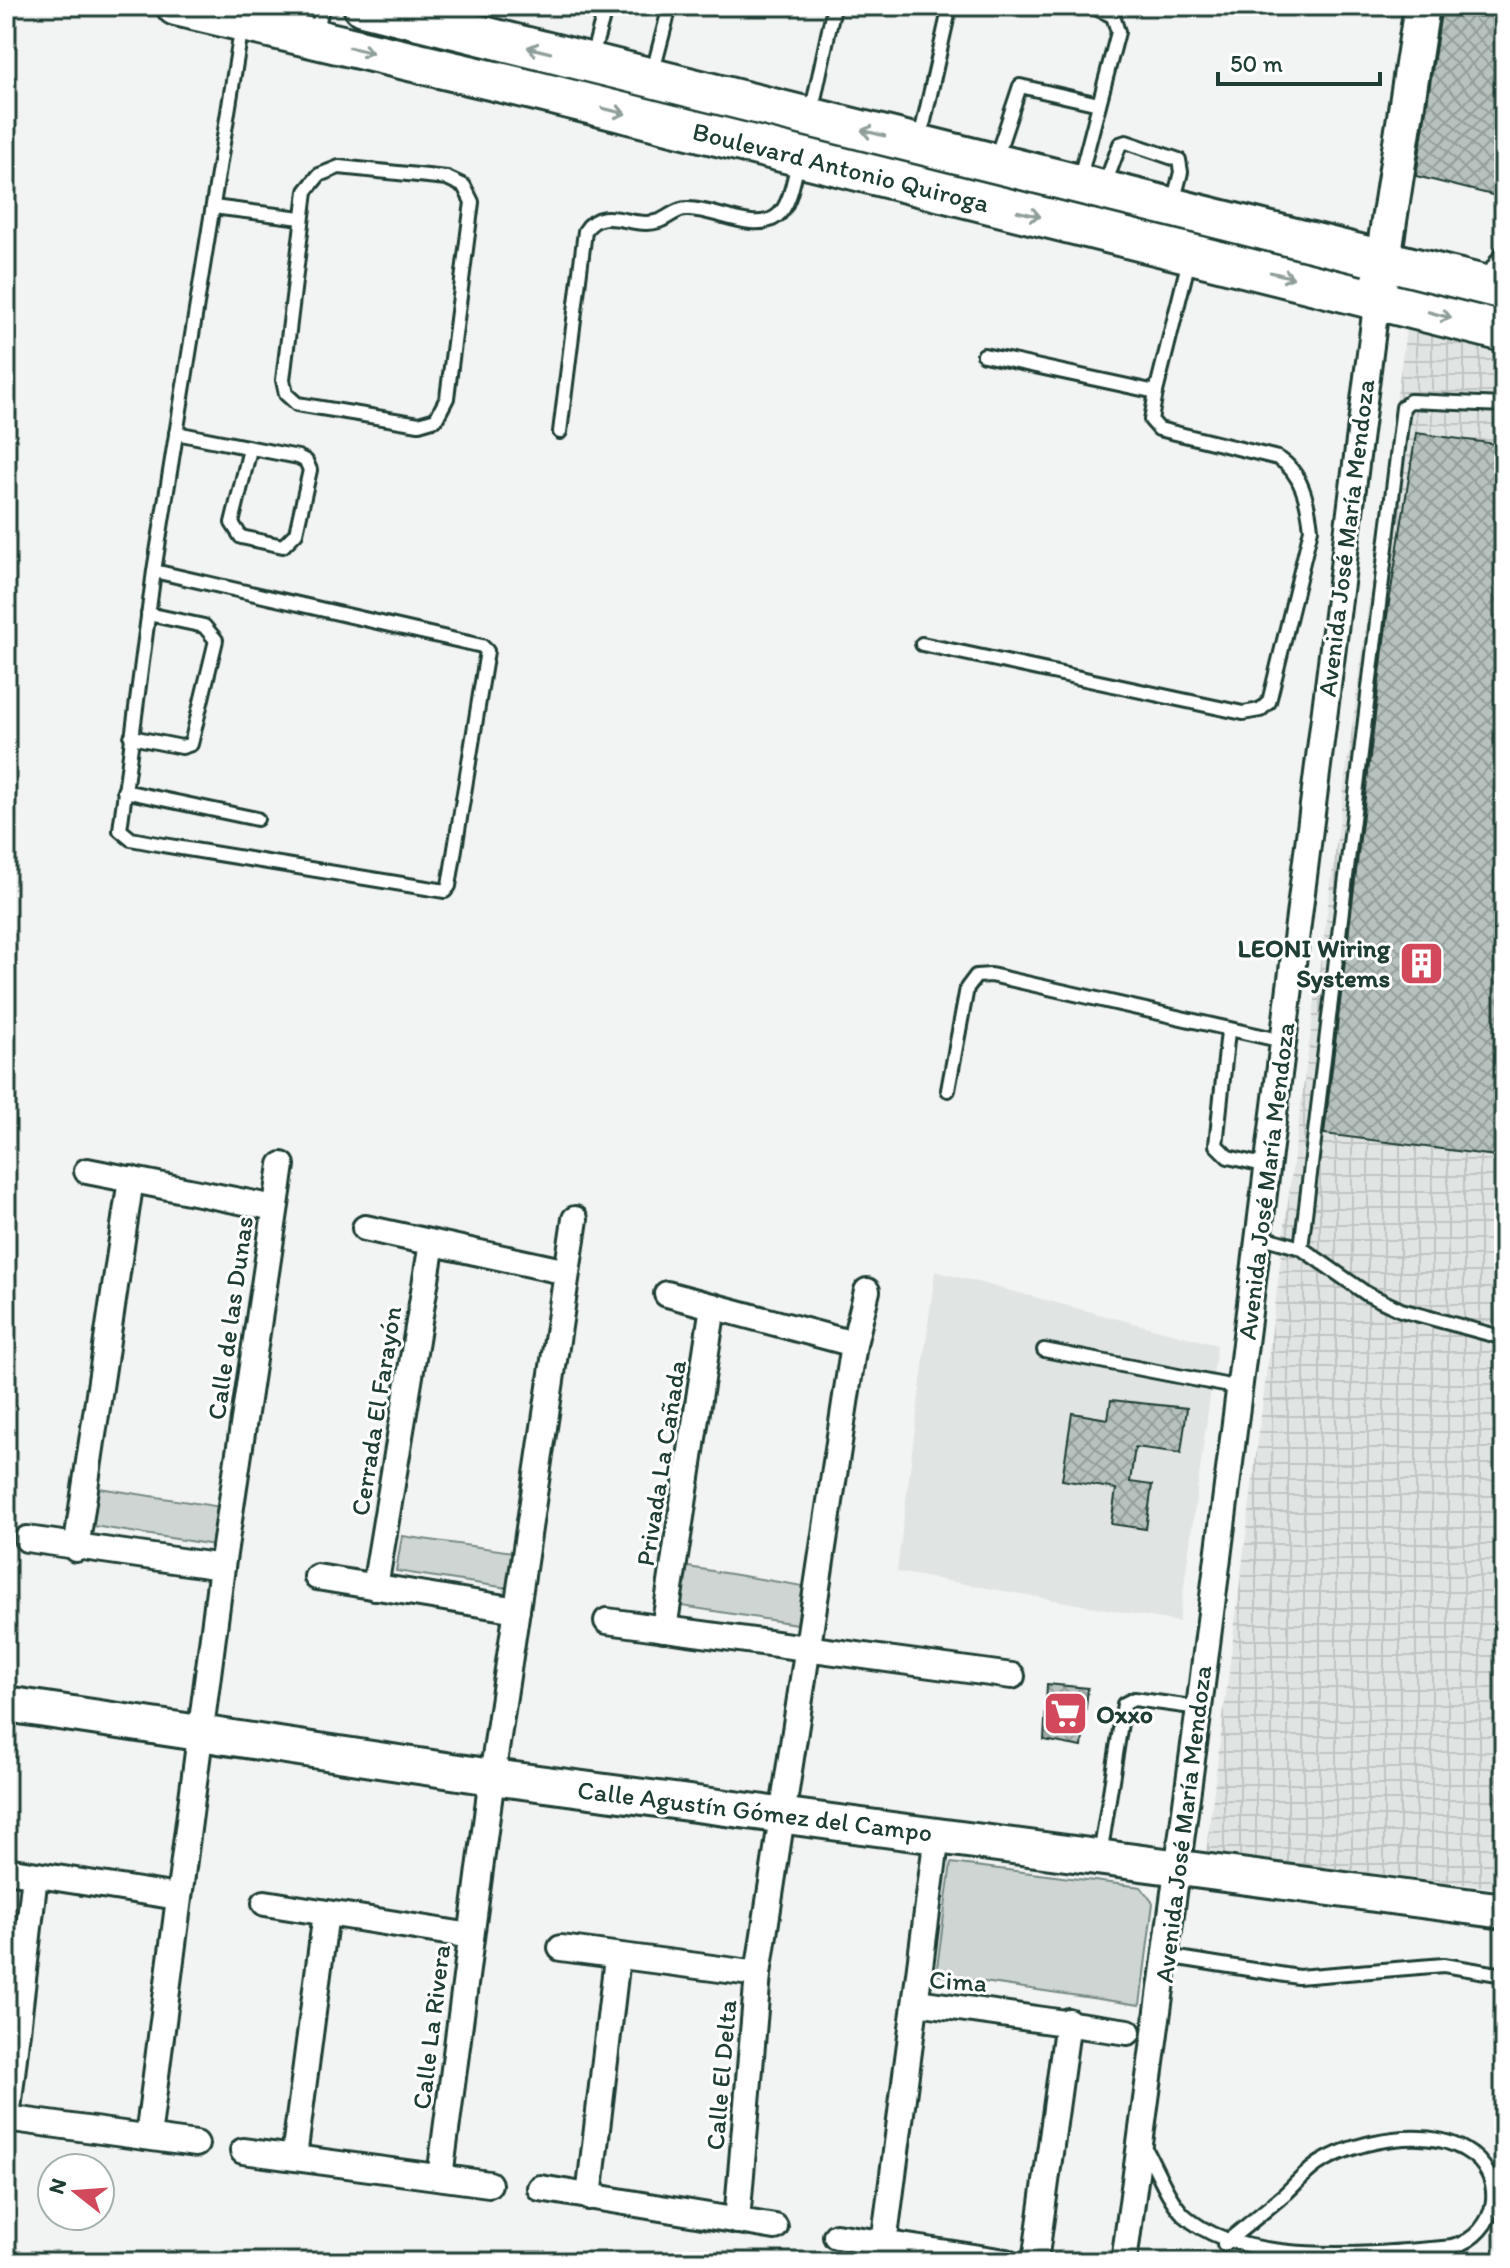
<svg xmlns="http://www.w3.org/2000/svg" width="1510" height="2268" viewBox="0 0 1510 2268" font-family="Itim,sans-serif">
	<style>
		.built { fill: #e0e4e3 }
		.industrial { fill: url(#industrial-grid) }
		.park { fill: #ced5d3; stroke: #768984; stroke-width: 2 }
		.building { fill: url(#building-cross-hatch); stroke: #1f3d34; stroke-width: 2 }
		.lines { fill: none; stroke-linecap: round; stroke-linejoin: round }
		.lane-casing { stroke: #1f3d34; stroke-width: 18 }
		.street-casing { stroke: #1f3d34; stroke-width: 30 }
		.secondary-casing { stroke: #1f3d34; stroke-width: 40 }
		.primary-casing { stroke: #1f3d34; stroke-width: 44 }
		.lane { stroke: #fff; stroke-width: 12 }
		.street { stroke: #fff; stroke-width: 24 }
		.secondary { stroke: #fff; stroke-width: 34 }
		.primary { stroke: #fff; stroke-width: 38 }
		.oneway { stroke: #8f9e9a }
		.labels { text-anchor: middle; stroke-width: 6; stroke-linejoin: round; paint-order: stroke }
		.street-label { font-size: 26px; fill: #1f3d34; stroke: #fff }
		.poi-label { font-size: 26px; font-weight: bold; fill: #1f3d34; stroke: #fff; text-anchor: end }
	</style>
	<defs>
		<pattern id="industrial-grid" width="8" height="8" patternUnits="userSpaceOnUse" patternTransform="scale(2)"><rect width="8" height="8" fill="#e0e4e3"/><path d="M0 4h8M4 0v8" fill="none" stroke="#c0c4c3"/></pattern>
		<pattern id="building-cross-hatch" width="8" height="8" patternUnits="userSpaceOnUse" patternTransform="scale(2)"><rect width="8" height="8" fill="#b7c1bd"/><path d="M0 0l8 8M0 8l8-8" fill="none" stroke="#949e9a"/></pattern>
	</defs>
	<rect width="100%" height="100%" fill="#f2f3f3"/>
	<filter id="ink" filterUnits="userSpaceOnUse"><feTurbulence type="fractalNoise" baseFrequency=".0125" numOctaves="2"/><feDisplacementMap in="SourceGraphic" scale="16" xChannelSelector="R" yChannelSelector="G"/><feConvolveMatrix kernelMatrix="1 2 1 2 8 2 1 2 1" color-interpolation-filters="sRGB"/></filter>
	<g filter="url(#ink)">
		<polygon class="built" points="935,1271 1217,1345 1179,1622 897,1572"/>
		<polygon class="industrial" points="1408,315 1504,341 1504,1889 1206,1853 1291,1178"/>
		<g class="park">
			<polygon points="99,1488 221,1507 215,1545 93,1526"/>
			<polygon points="402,1536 513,1552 508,1588 396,1571"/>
			<polygon points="682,1566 803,1586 797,1624 675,1605"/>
			<polygon points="951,1863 1141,1887 1153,1903 1140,2005 936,1975"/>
		</g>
		<g class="building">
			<polygon points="1442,6 1504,6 1504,198 1416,176"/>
			<polygon points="1416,433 1504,445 1504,1157 1324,1134 1388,609"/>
			<polygon points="1111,1400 1187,1408 1181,1453 1135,1447 1130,1482 1152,1485 1146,1529 1111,1524 1116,1489 1062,1480 1072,1413 1108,1419"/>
			<polygon points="1047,1684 1088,1688 1082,1747 1044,1740"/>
		</g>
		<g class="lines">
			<defs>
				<g id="lane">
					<polyline points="284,28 290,6"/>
					<polyline points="315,36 323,6"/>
					<polyline points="591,60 606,6"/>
					<polyline points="652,75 670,6"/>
					<polyline points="811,114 834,6"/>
					<polyline points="920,139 950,6"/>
					<polyline points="995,161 1020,86 1099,104"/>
					<polygon points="339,167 447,178 464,186 472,202 447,398 436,419 419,424 297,404 286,394 283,380 306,191 319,175"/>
					<polyline points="1079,181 1118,32 1113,16 1092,6"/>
					<polyline points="1104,187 1120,144 1126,142 1179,160 1181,172 1173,203"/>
					<polyline points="213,207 301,218"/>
					<polyline points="1484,282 1504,250"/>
					<polyline points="984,355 1156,392 1189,260"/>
					<path d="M560,432l25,-201c18,-28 47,-1 74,-10 9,-3 17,-12 27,-12 26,-2 68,25 91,7 14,-11 17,-40 22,-57"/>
					<polyline points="176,433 298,457 306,461 310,470 296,533 283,546 241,537 232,523 250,449"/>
					<polyline points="154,571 482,646 487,651 449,886 445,891 163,845 131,839 120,830 154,571 242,25"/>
					<path d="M922,644l321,69 17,-3 9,-8 42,-173c-3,-26 -9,-57 -33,-71l-119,-29 -8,-9 5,-28"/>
					<polyline points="131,737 182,747 191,744 216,640 204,626 148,614"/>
					<polyline points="124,791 257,819"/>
					<polyline points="1228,1031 1216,1145 1228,1157 1268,1166"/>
					<polyline points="948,1090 967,988 976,976 991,975 1283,1041"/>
					<polyline points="1259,1236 1301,1248 1367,1294 1401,1310 1504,1338"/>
					<polyline points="1301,1248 1403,407 1410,401 1504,405"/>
					<polyline points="1044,1350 1240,1388"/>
					<polyline points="1100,1856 1124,1704 1134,1699 1199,1708"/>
					<polyline points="1166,1956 1298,1977 1444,1965 1504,1975"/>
					<path d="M1144,2146c12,21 23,52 40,69 57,53 193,39 268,32 47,-13 57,-72 13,-97 -39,-23 -104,-10 -142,11 -14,7 -25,21 -37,32 -20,17 -41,34 -62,51"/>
				</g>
				<g id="street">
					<polyline points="87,1171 275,1208"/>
					<polyline points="365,1228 567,1272"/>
					<polyline points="667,1294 854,1344"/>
					<polyline points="27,1539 222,1567"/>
					<polyline points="76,1549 131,1179"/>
					<polyline points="317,1577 517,1610"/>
					<polyline points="375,1587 432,1243"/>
					<polyline points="607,1621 1012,1676"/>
					<polyline points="664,1629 713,1306"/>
					<polyline points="6,1870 178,1897"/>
					<polyline points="265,1903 471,1936"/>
					<polyline points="561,1948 758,1974"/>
					<polyline points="917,2002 1128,2032"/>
					<polyline points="6,2118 196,2144"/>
					<polyline points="7,2118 35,1875"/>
					<polyline points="148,2137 222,1567 282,1165"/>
					<polyline points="243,2151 489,2184"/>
					<polyline points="294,2157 326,1913"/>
					<polyline points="440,2177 492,1777 575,1219"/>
					<polyline points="540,2188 775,2227"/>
					<polyline points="589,2197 617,1958"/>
					<polyline points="737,2221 758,1974 854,1344 867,1291"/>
					<polyline points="836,2236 1006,2262"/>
					<polyline points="884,2244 937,1835"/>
					<polyline points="1035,2262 1068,2021"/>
					<polyline points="1124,2262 1199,1708 1377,298"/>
				</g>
				<g id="secondary">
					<polyline points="1379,286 1422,6"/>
					<polyline points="6,1704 492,1777 1504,1911"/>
				</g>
				<g id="primary">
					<polyline points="176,6 541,92 1504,332"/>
					<polyline points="363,6 1504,290"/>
				</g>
			</defs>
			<use href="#lane" class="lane-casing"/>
			<use href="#street" class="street-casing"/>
			<use href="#secondary" class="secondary-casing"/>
			<use href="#primary" class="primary-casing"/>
			<use href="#lane" class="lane"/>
			<use href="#street" class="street"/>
			<use href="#secondary" class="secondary"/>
			<use href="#primary" class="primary"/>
		</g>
		<defs><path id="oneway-shaft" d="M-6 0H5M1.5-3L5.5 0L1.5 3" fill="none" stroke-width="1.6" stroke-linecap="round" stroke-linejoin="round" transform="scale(2)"/></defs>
		<g class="oneway">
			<use href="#oneway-shaft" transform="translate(361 50) rotate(13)"/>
			<use href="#oneway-shaft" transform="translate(539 50) rotate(-166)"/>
			<use href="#oneway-shaft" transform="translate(614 111) rotate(14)"/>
			<use href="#oneway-shaft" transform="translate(873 133) rotate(-166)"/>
			<use href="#oneway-shaft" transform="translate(1029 214) rotate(13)"/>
			<use href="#oneway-shaft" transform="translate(1282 275) rotate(14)"/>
			<use href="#oneway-shaft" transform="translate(1440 315) rotate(15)"/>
		</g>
	</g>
	<defs>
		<symbol id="building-square" viewBox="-11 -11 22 22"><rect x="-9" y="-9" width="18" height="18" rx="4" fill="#d1495b" stroke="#fff"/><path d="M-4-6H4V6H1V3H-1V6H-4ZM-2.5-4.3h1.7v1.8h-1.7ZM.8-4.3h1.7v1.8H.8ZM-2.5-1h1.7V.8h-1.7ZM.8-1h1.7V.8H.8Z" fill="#fff"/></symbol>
		<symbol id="supermarket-square" viewBox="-11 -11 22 22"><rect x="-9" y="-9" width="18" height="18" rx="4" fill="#d1495b" stroke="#fff"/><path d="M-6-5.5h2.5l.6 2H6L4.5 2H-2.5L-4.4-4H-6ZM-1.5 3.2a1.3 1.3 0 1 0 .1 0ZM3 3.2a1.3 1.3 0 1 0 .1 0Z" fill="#fff"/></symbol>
	</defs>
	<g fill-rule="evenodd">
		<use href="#building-square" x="1396" y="938" width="51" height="51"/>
		<use href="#supermarket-square" x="1040" y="1688" width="51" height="51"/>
	</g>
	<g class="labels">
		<g class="street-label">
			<text transform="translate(841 167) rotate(14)" y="9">Boulevard Antonio Quiroga</text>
			<text transform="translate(1346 538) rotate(-83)" y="9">Avenida José María Mendoza</text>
			<text transform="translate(1266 1181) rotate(-83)" y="9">Avenida José María Mendoza</text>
			<text transform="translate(230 1318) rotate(-82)" y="9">Calle de las Dunas</text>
			<text transform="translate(376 1411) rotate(-81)" y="9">Cerrada El Farayón</text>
			<text transform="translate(661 1463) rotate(-81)" y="9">Privada La Cañada</text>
			<text transform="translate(755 1811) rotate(7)" y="9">Calle Agustín Gómez del Campo</text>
			<text transform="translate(1183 1824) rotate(-83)" y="9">Avenida José María Mendoza</text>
			<text transform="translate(958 1981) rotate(4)" y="9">Cima</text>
			<text transform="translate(431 2027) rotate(-83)" y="9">Calle La Rivera</text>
			<text transform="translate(721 2075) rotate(-85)" y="9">Calle El Delta</text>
		</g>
		<g class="poi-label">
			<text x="1390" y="957">LEONI Wiring<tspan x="1390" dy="30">Systems</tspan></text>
			<text x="1096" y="1723" text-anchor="start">Oxxo</text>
		</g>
	</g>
	<rect width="1510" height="2268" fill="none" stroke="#fff" stroke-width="32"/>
	<rect x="16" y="16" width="1478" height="2236" fill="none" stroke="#1f3d34" stroke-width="3" filter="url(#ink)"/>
	<g transform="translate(76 2192) rotate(287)"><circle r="38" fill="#ffffff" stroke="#a5b1ae" stroke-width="2"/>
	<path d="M0-6L14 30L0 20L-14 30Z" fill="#d1495b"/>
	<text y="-12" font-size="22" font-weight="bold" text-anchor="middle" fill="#1f3d34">N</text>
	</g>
	<path d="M1218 72v12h162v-12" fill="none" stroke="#1f3d34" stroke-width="4"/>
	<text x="1230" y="72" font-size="24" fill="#1f3d34" stroke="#ffffff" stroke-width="6" paint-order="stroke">50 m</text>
</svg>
